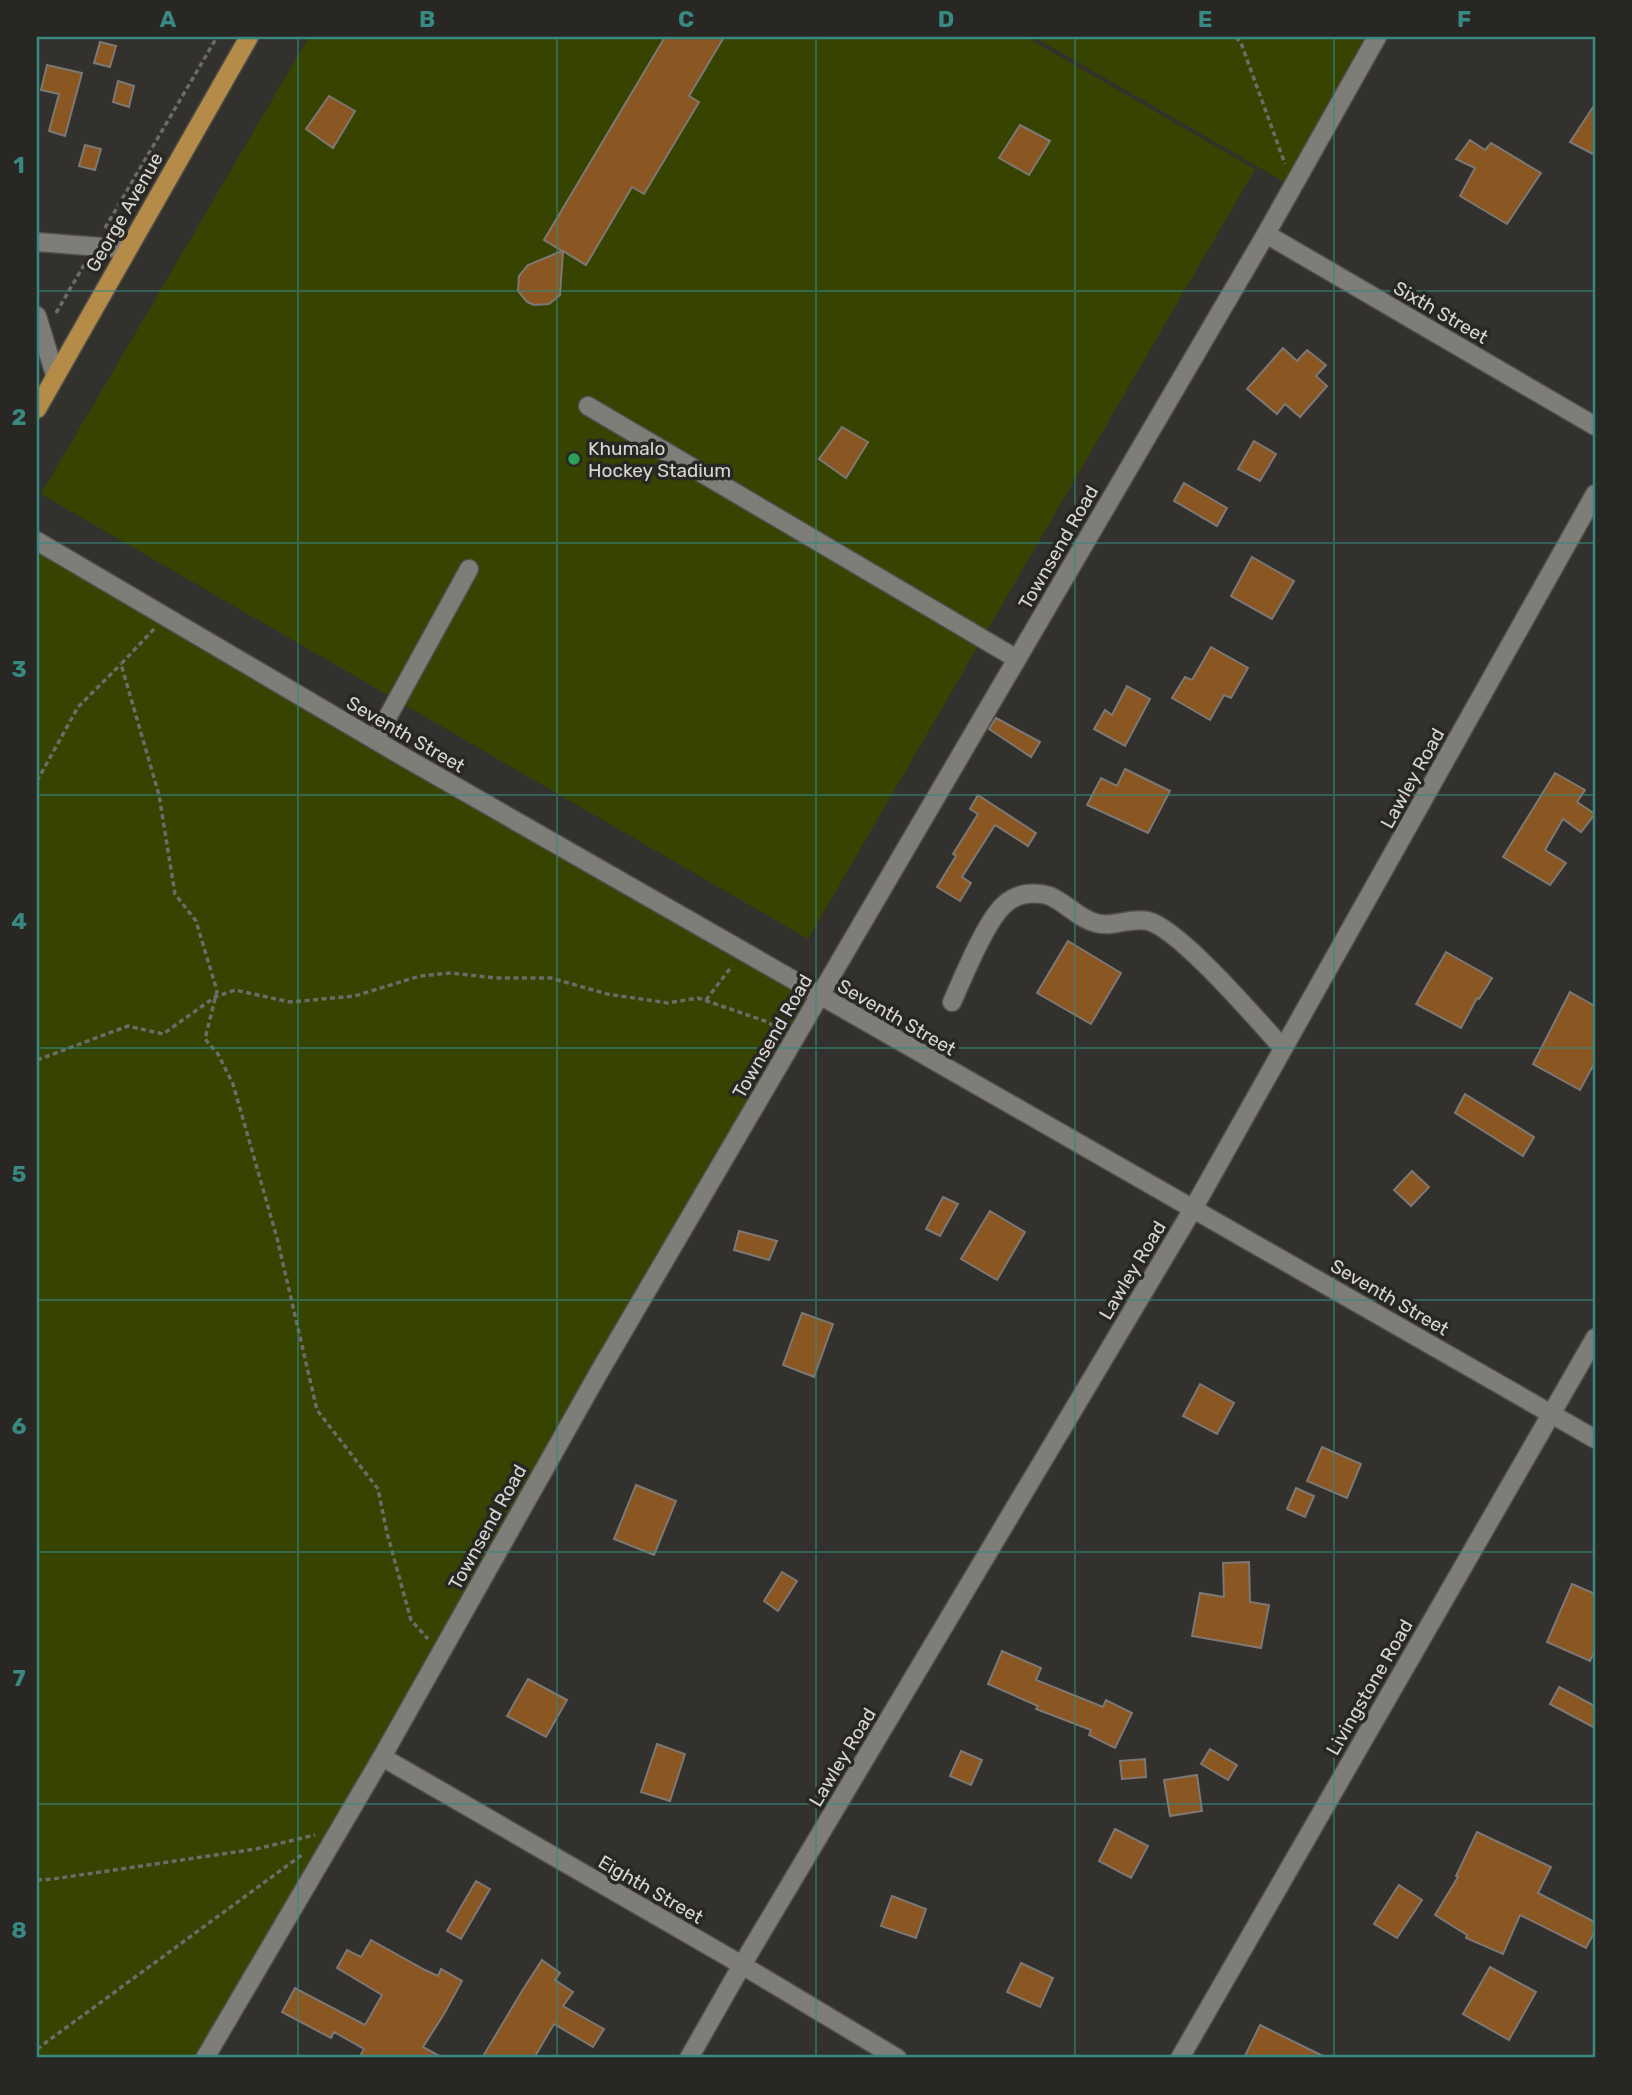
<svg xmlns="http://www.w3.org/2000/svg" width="1632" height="2095" viewBox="0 0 1632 2095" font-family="Rubik,sans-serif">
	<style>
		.green { fill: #374300 }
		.building { fill: #8a5621; stroke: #7d7874; stroke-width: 2 }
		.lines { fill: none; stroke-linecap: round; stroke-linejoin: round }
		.minor-casing { stroke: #504e4a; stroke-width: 21 }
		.major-casing { stroke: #504e4a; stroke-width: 21 }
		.path { stroke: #6d6b68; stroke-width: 3.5; stroke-dasharray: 5 3.5; stroke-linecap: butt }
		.minor { stroke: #7f7d78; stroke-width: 18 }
		.major { stroke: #b48b47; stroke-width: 18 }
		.grid { fill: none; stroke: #378982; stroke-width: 2; stroke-opacity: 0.55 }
		.leisure-dot { fill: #2e9e5b; stroke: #292723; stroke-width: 2.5 }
		.labels { text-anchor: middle; stroke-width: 7; stroke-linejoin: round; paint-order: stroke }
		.street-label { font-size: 19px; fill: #d7d6d3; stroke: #292723 }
		.poi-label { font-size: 19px; fill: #d7d6d3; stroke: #292723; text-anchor: start }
		.neatline { fill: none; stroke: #378982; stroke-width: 2.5 }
		.grid-label { font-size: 23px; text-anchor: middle; font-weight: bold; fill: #378982 }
	</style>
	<rect width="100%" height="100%" fill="#33312d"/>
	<g class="green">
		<polygon points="309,37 1026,37 1255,169 808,939 41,494"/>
		<polygon points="1034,37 1365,37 1284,182"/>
		<polygon points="37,540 819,997 199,2058 37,2058"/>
	</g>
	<g class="building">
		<polygon points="665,37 724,37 689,96 699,102 644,194 632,187 586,265 563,251 560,295 549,304 534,305 527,302 518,291 519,276 528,265 562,251 544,240"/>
		<polygon points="100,42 116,46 110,67 94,63"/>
		<polygon points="47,65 82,73 65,136 49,131 59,94 41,90"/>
		<polygon points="118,81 134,86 129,107 113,102"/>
		<polygon points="329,96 355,111 333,148 306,129"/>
		<polygon points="1595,104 1595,155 1570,142"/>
		<polygon points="1020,125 1050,141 1029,175 999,158"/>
		<polygon points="1470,140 1485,150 1491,143 1541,173 1507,224 1460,196 1475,168 1456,159"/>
		<polygon points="85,145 101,149 95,170 79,166"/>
		<polygon points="1283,348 1297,361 1307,350 1326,365 1316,376 1327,386 1300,417 1285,404 1277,414 1247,389"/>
		<polygon points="842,427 868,442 846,478 819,459"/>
		<polygon points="1254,441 1276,454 1260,481 1238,469"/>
		<polygon points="1184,483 1227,508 1217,526 1174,501"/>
		<polygon points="1252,557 1294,581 1272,619 1231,596"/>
		<polygon points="1211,647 1248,668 1231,698 1224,695 1210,720 1172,698 1185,677 1192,680"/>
		<polygon points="1127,686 1150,699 1125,746 1094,729 1105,710 1112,715"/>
		<polygon points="996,718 1040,742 1031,757 989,729"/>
		<polygon points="1125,769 1170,791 1148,833 1087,805 1101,778 1117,786"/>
		<polygon points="1555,773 1585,790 1577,802 1595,814 1581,832 1563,819 1545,850 1566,863 1550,885 1503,857"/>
		<polygon points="978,795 1036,833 1028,846 995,825 962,877 971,883 960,901 937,887 956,856 953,854 978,814 970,809"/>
		<polygon points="1068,941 1121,973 1091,1024 1037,993"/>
		<polygon points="1446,952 1492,978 1479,999 1477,998 1461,1028 1416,1004"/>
		<polygon points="1570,992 1595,1006 1595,1062 1580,1090 1533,1064"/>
		<polygon points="1465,1094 1534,1137 1523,1156 1455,1113"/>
		<polygon points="1412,1171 1429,1187 1411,1206 1394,1190"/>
		<polygon points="943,1197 958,1204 940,1236 926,1229"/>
		<polygon points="990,1211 1025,1232 997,1280 961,1259"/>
		<polygon points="739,1231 777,1241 769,1260 734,1250"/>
		<polygon points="802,1313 833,1324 814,1377 783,1365"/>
		<polygon points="1200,1384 1234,1403 1217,1434 1183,1416"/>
		<polygon points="1322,1447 1361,1464 1347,1498 1307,1481"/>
		<polygon points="636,1485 676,1501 654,1555 614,1539"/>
		<polygon points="1296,1488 1314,1496 1305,1517 1287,1509"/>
		<polygon points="1249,1562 1250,1602 1269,1605 1261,1648 1192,1636 1200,1593 1224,1597 1223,1563"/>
		<polygon points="782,1572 797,1581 778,1611 764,1601"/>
		<polygon points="1572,1584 1595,1594 1595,1650 1590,1661 1547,1642"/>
		<polygon points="1002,1651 1041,1668 1036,1680 1103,1707 1106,1700 1132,1713 1115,1748 1089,1735 1091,1730 1036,1709 1038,1706 988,1684"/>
		<polygon points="528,1679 567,1700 546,1737 507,1716"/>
		<polygon points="1559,1687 1595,1706 1595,1728 1550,1704"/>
		<polygon points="657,1744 685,1754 670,1801 641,1792"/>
		<polygon points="1210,1749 1237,1765 1228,1780 1201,1764"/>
		<polygon points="961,1751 982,1760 971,1785 950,1776"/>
		<polygon points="1145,1759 1146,1777 1122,1779 1120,1761"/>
		<polygon points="1197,1775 1202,1811 1170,1816 1164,1780"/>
		<polygon points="1115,1829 1148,1846 1131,1878 1099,1861"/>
		<polygon points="1477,1832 1551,1867 1538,1893 1595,1922 1595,1931 1586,1948 1520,1915 1503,1954 1466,1938 1467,1935 1435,1915 1458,1877 1456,1876"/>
		<polygon points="476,1881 490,1889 461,1939 447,1931"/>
		<polygon points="1399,1885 1422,1900 1397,1938 1374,1924"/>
		<polygon points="892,1896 926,1909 916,1938 881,1926"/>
		<polygon points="371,1940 425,1970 438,1976 441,1969 462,1981 444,2014 423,2047 443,2058 359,2058 364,2049 334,2032 331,2038 282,2012 295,1988 365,2025 382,1995 337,1968 347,1950 361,1957"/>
		<polygon points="542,1960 560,1973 555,1980 573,1992 563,2006 604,2029 593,2047 554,2024 534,2058 482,2058 522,1991"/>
		<polygon points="1021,1963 1053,1978 1040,2007 1007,1992"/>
		<polygon points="1490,1967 1536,1992 1509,2040 1463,2014"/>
		<polygon points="1260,2025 1327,2058 1244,2058"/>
	</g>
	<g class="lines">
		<defs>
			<g id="minor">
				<polyline points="1266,234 1595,426"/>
				<polyline points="37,242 127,249"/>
				<polyline points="37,316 55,375"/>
				<polyline points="588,406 1017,659"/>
				<polyline points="37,541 404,757 1595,1439"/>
				<polyline points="375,740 469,569"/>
				<path d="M952,1002c11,-24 34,-82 53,-98 12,-11 30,-13 45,-8 16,7 29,23 46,27 17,5 34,-6 52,-2 32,8 110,100 135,127"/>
				<polyline points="382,1757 742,1965 897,2058"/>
				<polyline points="205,2058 382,1757 598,1374 1266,234 1377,37"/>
				<polyline points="689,2058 742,1965 1193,1209 1595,494"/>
				<polyline points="1180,2058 1595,1338"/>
			</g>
			<polyline id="major" points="37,409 249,37"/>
		</defs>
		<use href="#minor" class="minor-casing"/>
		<use href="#major" class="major-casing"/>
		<g class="path">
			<polyline points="1236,37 1241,43 1285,164"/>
			<polyline points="105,228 217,37"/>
			<polyline points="56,313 84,265"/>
			<polyline points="154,629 121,664 159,795 175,894 196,921 217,991 205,1039 218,1054 233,1084 277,1238 317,1410 378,1489 387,1533 411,1620 428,1639"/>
			<polyline points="37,781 78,707 121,664"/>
			<polyline points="706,1000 732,966"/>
			<polyline points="37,1060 128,1026 163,1034 215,997 235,990 290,1002 355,996 420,976 451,973 496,978 551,978 607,994 668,1003 698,998 765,1021 781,1030"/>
			<polyline points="37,1880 53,1879 256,1849 315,1835"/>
			<polyline points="37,2049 303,1854"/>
		</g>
		<use href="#minor" class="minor"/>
		<use href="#major" class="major"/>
	</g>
	<path class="grid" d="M298,37v2021M557,37v2021M816,37v2021M1075,37v2021M1334,37v2021M37,291h1558M37,543h1558M37,795h1558M37,1048h1558M37,1300h1558M37,1552h1558M37,1804h1558"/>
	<circle class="leisure-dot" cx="574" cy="459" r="7"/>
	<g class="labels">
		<g class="street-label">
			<text transform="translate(124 212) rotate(-60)" y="7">George Avenue</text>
			<text transform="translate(1441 312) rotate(30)" y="7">Sixth Street</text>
			<text transform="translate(1058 547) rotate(-60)" y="7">Townsend Road</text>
			<text transform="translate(406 734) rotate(30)" y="7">Seventh Street</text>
			<text transform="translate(1412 778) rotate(-61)" y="7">Lawley Road</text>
			<text transform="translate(897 1017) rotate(30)" y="7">Seventh Street</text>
			<text transform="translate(772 1036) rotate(-60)" y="7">Townsend Road</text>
			<text transform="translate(1132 1270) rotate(-59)" y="7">Lawley Road</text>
			<text transform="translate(1390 1297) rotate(30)" y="7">Seventh Street</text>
			<text transform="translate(487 1527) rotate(-61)" y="7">Townsend Road</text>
			<text transform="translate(1369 1687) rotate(-60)" y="7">Livingstone Road</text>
			<text transform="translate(842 1757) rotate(-59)" y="7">Lawley Road</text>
			<text transform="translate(651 1889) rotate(30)" y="7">Eighth Street</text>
		</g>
		<g class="poi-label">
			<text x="588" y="455">Khumalo<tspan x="588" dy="22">Hockey Stadium</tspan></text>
		</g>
	</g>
	<rect width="1632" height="2095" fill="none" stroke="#292723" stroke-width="77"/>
	<rect x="38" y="38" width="1556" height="2018" class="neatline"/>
	<g class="grid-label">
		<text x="168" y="27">A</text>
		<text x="427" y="27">B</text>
		<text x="686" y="27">C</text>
		<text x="946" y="27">D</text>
		<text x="1205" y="27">E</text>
		<text x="1464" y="27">F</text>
		<text x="19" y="173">1</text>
		<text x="19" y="425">2</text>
		<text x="19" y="677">3</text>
		<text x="19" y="929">4</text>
		<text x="19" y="1182">5</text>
		<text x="19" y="1434">6</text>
		<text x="19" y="1686">7</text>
		<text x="19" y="1938">8</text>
	</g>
</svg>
